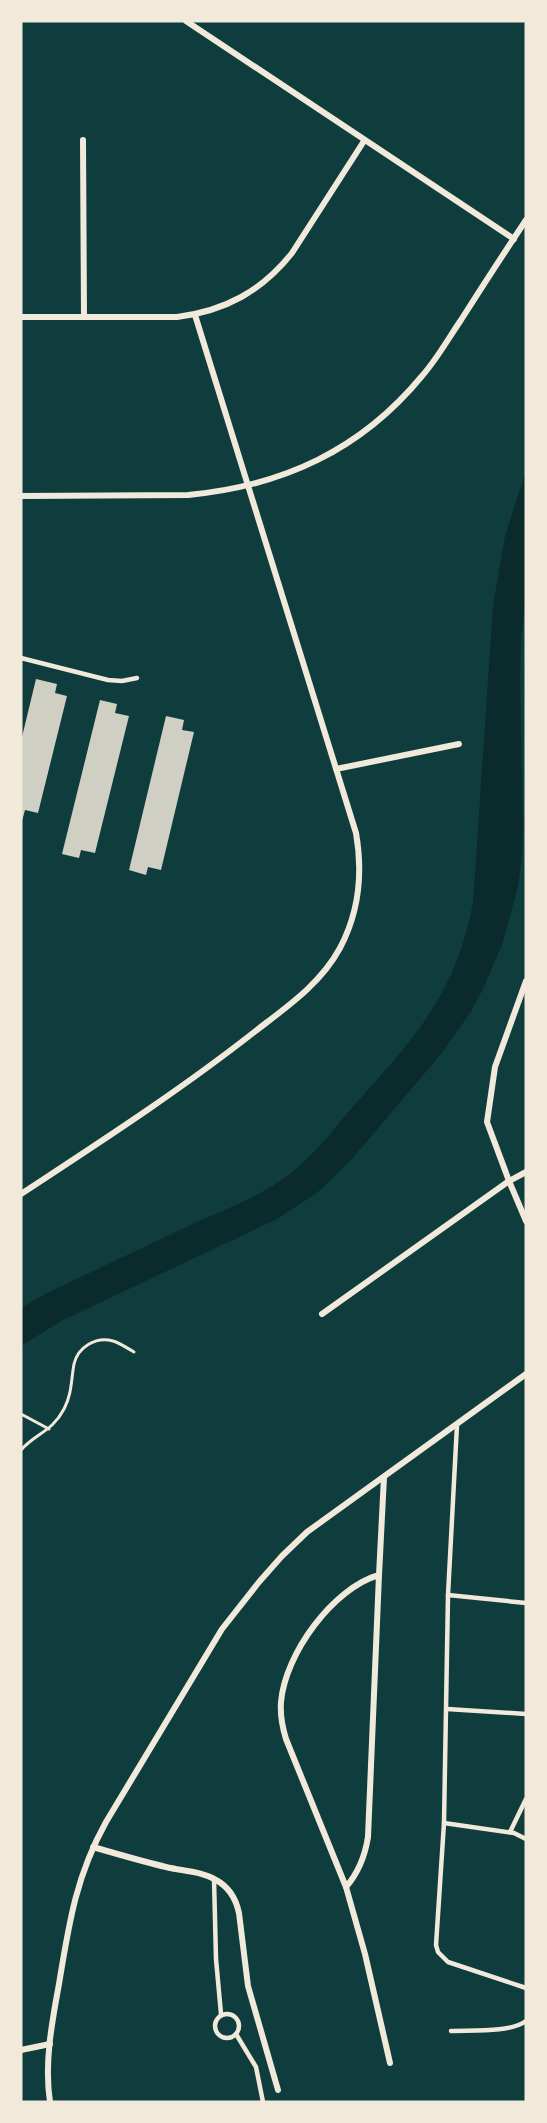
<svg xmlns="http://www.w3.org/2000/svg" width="547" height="2123" viewBox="0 0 547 2123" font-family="'Open Sans',sans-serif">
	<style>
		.water { fill: #0a2a2b }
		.building { fill: #cfcfc3 }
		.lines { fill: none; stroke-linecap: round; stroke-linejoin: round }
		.path { stroke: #f1e9da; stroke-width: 3 }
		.service { stroke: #f1e9da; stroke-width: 4.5 }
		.minor { stroke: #f1e9da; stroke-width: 6 }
	</style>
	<rect width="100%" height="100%" fill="#0f3d3e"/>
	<path class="water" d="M526,471v123l-5,49 -1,35 3,149 -1,30 -4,29 -16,59 -20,46 -12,22 -29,41 -90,106 -33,32 -41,27 -216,102 -40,25v-38l26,-15c51,-24 101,-48 152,-72 27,-12 56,-23 81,-40 29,-19 48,-45 70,-71 62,-70 104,-110 123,-207l20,-297 12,-70z"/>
	<g class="building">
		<polygon points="36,679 57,684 55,693 67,696 38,813 25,810 22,821 21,741"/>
		<polygon points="100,700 117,704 115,713 129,716 95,853 81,850 79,858 62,854"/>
		<polygon points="166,716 184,720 182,730 194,732 161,870 148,867 146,875 129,870"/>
	</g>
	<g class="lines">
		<g class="path">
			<polyline points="21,1414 49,1429"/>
			<path d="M21,1450c15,-17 31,-18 43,-41 8,-15 7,-29 10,-45 4,-17 22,-28 39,-23 7,2 14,7 21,11"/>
		</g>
		<g class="service">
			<polyline points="21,658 108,680 122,681 137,678"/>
			<polyline points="457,1425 448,1595 444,1823 436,1945 438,1952 448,1962 526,1988"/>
			<polyline points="448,1595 526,1603"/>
			<polyline points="447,1709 526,1714"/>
			<polyline points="444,1823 514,1833 526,1839"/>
			<polyline points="510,1832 526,1799"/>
			<polyline points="214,1879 216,1959 221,2014"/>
			<circle cx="227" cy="2026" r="12"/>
			<path d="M451,2031c20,-1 59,2 75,-10"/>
			<polyline points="236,2034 256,2067 263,2102"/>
		</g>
		<g class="minor">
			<polyline points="186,21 514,239"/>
			<polyline points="83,140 84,317"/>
			<path d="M21,317h156c48,-6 85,-26 115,-64l72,-112"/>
			<path d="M21,496l167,-1c95,-9 173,-45 234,-119 15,-17 26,-37 39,-56 21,-33 43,-67 65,-100"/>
			<polyline points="336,769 459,744"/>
			<polyline points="526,981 495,1067 487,1122 509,1181 526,1221"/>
			<path d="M21,1194c79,-52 158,-103 232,-161 32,-25 67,-48 87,-85 19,-36 23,-75 16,-115l-161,-518"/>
			<polyline points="322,1314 509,1181 526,1172"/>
			<path d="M384,1477l-5,98c-46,13 -94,79 -98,127 -1,13 1,24 5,37l60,148 19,67 25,109"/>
			<path d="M93,1847c24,7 48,14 73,20 16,4 35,4 50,13 13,7 20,19 23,33l9,73 30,104"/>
			<path d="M346,1887c13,-15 19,-31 22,-50l11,-262"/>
			<polyline points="21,2050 50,2044"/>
			<path d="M50,2102c-6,-39 2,-80 9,-118 10,-61 17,-108 47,-162l116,-193 37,-47 23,-26 25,-24 219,-158"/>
		</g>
	</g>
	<rect width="547" height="2123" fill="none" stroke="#f1e9da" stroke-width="45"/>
</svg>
